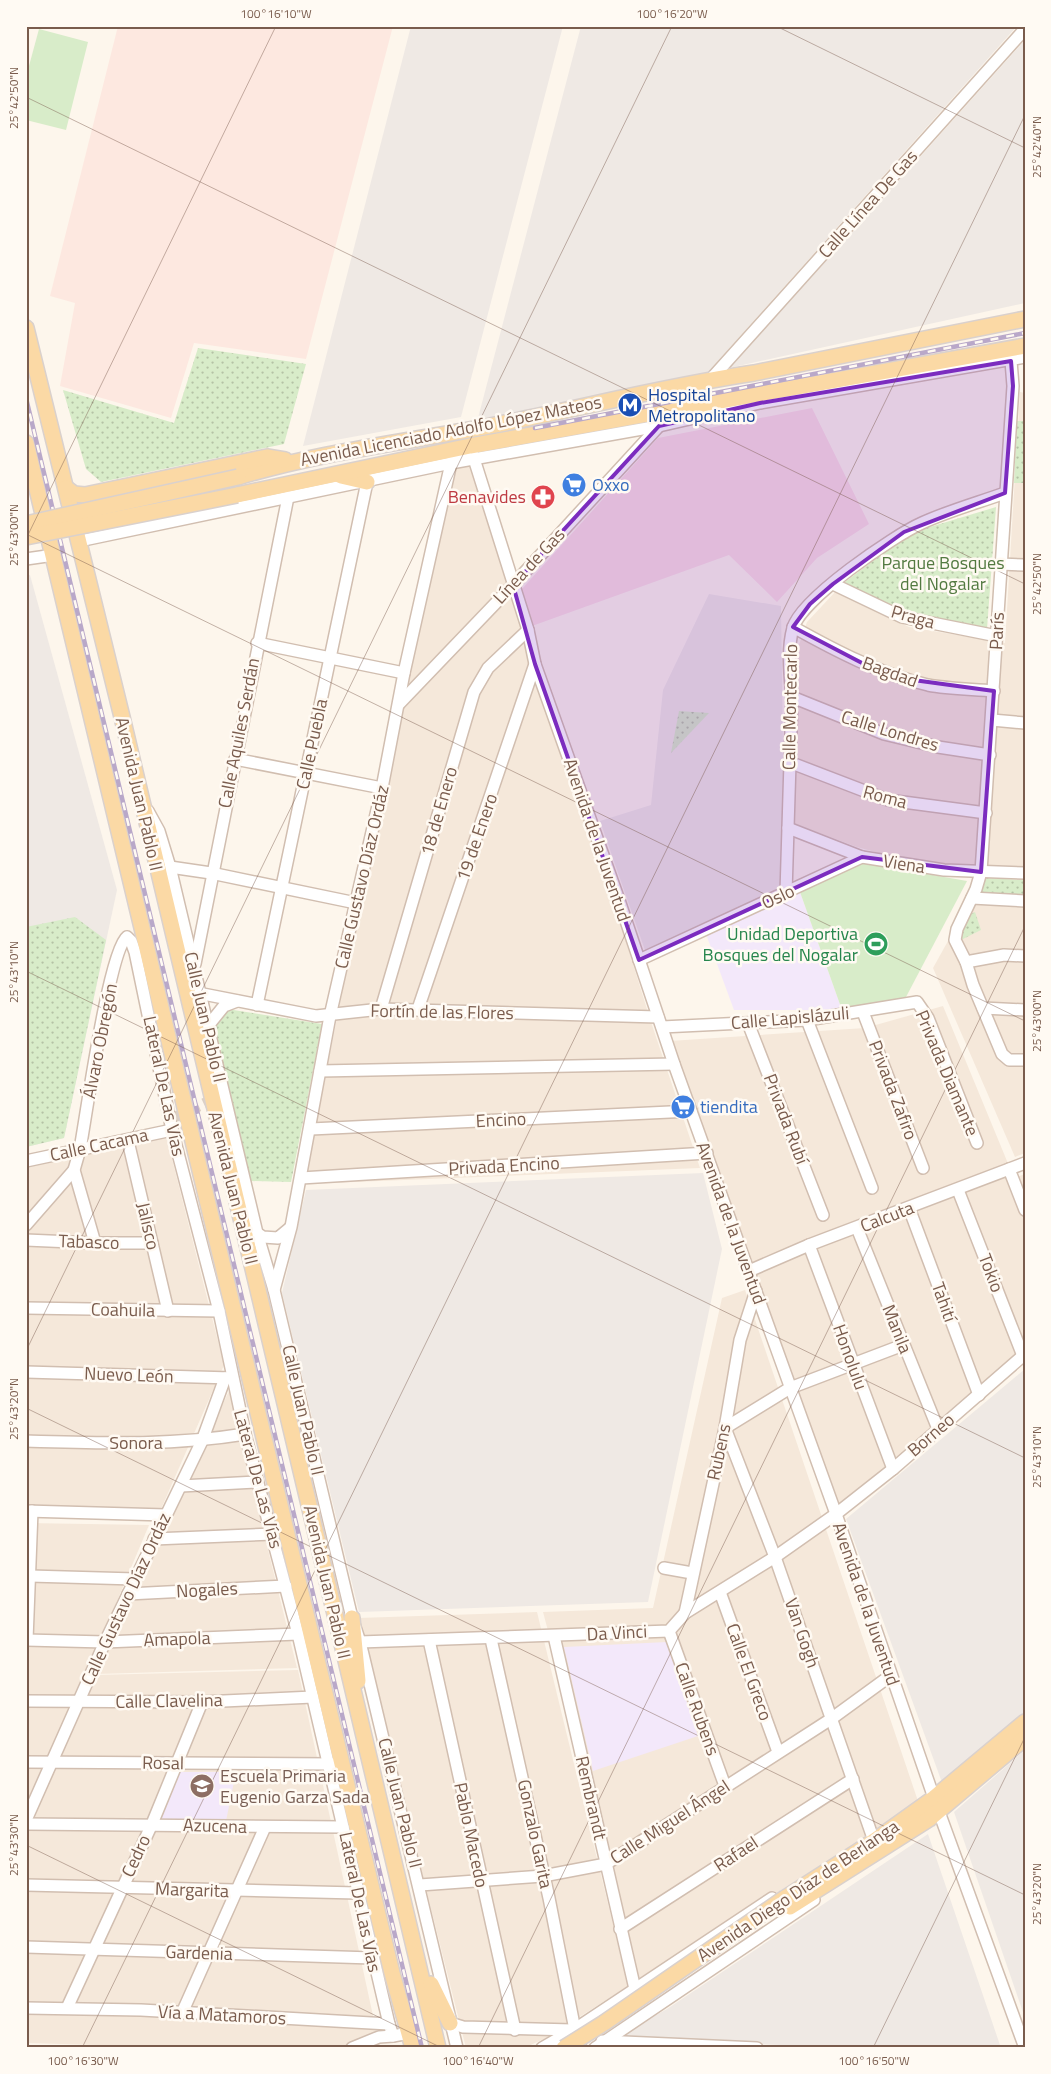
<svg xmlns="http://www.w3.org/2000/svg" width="1051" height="2074" viewBox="0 0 1051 2074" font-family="'Titillium Web',sans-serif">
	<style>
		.residential { fill: #f5e8da }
		.commercial { fill: #fde8e0 }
		.industrial { fill: #efe9e4 }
		.education { fill: #f3e8fa }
		.medical { fill: #fbdfe3 }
		.grass { fill: url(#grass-dots) }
		.pitch { fill: #d8ecc9 }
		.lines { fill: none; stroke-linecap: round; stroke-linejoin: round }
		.minor-tunnel { stroke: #dcd0c4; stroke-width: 11; stroke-dasharray: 11 5.5; stroke-linecap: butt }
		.minor-casing { stroke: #d1beb0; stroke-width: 14 }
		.major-casing { stroke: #dad1cd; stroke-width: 18 }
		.minor { stroke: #fff; stroke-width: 11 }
		.major { stroke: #fbd9a5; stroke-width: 15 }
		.rail-casing { stroke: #b9a8c9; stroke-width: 4.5 }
		.rail { stroke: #fffaf3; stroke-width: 2.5; stroke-dasharray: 8; stroke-linecap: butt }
		.major-bridge-casing { stroke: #dad1cd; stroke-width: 18; stroke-linecap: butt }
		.major-bridge { stroke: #fbd9a5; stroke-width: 15 }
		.marked { fill: #7b2cbf; fill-opacity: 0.2; stroke: #7b2cbf; stroke-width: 4; stroke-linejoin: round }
		.ticks { fill: none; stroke: #7a5c4d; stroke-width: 1; stroke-opacity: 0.45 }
		.labels { text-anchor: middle; stroke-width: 5; stroke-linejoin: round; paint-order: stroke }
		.street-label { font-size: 18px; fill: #7a5c4d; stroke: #fffaf3 }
		.transit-label { font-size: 18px; fill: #164399; stroke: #fffaf3; text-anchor: start }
		.shop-label { font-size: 18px; fill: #366cbe; stroke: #fffaf3; text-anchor: start }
		.health-label { font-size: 18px; fill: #be3a42; stroke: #fffaf3; text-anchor: end }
		.park-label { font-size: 18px; fill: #537a41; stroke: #fffaf3 }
		.leisure-label { font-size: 18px; fill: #27864d; stroke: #fffaf3; text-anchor: end }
		.education-label { font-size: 18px; fill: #785e54; stroke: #fffaf3; text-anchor: start }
		.neatline { fill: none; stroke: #7a5c4d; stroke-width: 2 }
		.ticks-label { font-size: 12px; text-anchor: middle; fill: #7a5c4d }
	</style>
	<defs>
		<pattern id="grass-dots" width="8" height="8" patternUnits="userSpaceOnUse" patternTransform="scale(1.25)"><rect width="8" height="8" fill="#d8ecc9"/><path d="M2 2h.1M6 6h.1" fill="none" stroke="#b4c2a5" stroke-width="1.8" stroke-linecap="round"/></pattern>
	</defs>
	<rect width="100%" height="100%" fill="#fdf6ec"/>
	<g class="residential">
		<polygon points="1020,392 1025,393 1025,869 916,863 857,847 790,822 796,653 807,622 836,591 909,627 1005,643"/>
		<polygon points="471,443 651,1022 506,1022 651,1022 700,1168 304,1184 448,460"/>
		<polygon points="969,903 1025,908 1025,1153 1015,1157 933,968"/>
		<polygon points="943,1006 1014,1178 1025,1174 1025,1356 836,1513 670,1041 865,1028"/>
		<polygon points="166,1135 224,1365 161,1509 26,1507 26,1165"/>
		<polygon points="745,1290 919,1804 636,1980 608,1857 543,1612 653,1608 722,1298"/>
		<polygon points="229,1391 297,1668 96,1674"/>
		<polygon points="26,1523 149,1525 26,1817"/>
		<polygon points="537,1612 628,1986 548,2037 524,2048 466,2048 358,1618"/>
		<polygon points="298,1670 380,2048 203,2048 26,2043 26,1830 96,1675"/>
	</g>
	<polygon class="commercial" points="118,26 393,26 306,359 194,343 171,418 60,386 75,303 50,296"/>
	<g class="industrial">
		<polygon points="411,26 563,26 461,417 303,446"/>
		<polygon points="581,26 1017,26 708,372 498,417 478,418"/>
		<polygon points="1025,40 1025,303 729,368 893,187"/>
		<polygon points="30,575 117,890 64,1138 26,1147 26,576"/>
		<polygon points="709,594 781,606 785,889 646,953 600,821 651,805 663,690"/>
		<polygon points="703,1173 722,1249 648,1602 359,1612 282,1293 306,1190"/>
		<polygon points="1025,1369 1025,1717 944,1788 846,1519"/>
		<polygon points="1025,1750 1025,2018 954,1812"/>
		<polygon points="928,1834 1001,2048 850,2048 615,2038 667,2009"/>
	</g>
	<g class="education">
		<polygon points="800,892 842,1010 734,1010 706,934"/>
		<polygon points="667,1642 698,1736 593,1771 564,1647"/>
		<polygon points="178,1772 236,1772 226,1821 157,1820"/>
	</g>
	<polygon class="medical" points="812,408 869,524 817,558 777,602 729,555 532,626 521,590 658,438"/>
	<g class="grass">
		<polygon points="198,348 306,364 284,444 101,482 86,469 63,390 174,423"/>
		<polygon points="1017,421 1025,421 1025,483 1014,483"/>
		<polygon points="996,507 987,629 914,617 841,585 910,533"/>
		<polygon points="679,711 709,713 671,753"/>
		<polygon points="986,878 1025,880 1025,899 979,894"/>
		<polygon points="975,912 981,930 961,940 957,934 967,916"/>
		<polygon points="75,917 106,940 64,1138 26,1147 26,927"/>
		<polygon points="227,1009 322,1024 291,1182 251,1181 214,1025"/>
	</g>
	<g class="pitch">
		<polygon points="39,29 88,42 66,130 26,120 26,77"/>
		<polygon points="864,863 967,881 906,997 842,1010 800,892"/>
	</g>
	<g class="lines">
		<polyline class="minor-tunnel" points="174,1118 218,1097"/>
		<defs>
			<g id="minor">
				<polyline points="1011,361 1013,386 981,872 976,889 957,929 955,940 966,962 973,985 1002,1054 1009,1060 1025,1060"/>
				<polyline points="711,379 1025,29"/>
				<polyline points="79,541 451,463 659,426 760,403 1025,357"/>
				<polyline points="26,559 54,555"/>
				<polyline points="1000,564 1025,565"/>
				<polyline points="833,584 902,617 997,636"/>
				<path d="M793,627c43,24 87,47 135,58 21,4 44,4 66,6"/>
				<polyline points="257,643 404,673"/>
				<polyline points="792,697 884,734 938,747 990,755"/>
				<polyline points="399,704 513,585 659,426"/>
				<polyline points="992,720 1025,723"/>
				<polyline points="235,759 382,788"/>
				<polyline points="789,762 888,800 986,813"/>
				<polyline points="148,811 159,831 170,867 257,1233 274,1290 352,1618 360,1642 457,2048"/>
				<polyline points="788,828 862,857 944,870 1025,873"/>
				<polyline points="170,867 211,873 356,903"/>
				<path d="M786,893l6,-196c-2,-22 -5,-48 1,-69 8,-29 100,-92 129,-105 26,-12 55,-20 83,-30"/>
				<polyline points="972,898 1025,901"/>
				<polyline points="639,960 862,857"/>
				<polyline points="966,962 1004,955 1025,956"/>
				<polyline points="195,964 288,497"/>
				<polyline points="198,993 316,1016 381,1009 658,1017"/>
				<polyline points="257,1005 367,482"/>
				<polyline points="983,1008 1025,1010"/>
				<polyline points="381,1009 474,692 488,668 528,630"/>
				<polyline points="418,1009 535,664"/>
				<polyline points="863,1012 923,1168"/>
				<polyline points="807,1020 872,1188"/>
				<polyline points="748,1023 823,1215"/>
				<polyline points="207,1027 224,1006 237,1001"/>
				<polyline points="662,1027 807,1020 917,1002 928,1018 977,1143"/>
				<polyline points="320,1071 674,1064"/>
				<polyline points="311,1129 691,1111"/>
				<polyline points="128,1141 168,1311"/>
				<polyline points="26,1161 172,1130"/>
				<polyline points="1009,1169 1025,1210"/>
				<polyline points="301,1178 707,1153"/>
				<polyline points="958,1190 1023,1356"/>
				<polyline points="909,1208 979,1395"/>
				<polyline points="26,1225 74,1170"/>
				<polyline points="857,1228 938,1429"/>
				<polyline points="257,1233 263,1237 278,1238 290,1228"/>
				<polyline points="26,1240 95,1243 152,1243"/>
				<path d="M95,1243l-21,-73 6,-21c6,-32 29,-199 47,-212l4,4 4,11 37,178 47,181 26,123 53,200 91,390"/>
				<polyline points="809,1245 893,1469"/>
				<polyline points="749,1271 809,1245 1025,1163"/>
				<polyline points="274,1290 291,1227 330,1016 382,788 404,673 451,463 470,446 528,630 535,664 619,900 674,1064 836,1514 934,1798"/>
				<polyline points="26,1308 219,1311"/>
				<polyline points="26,1372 231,1378"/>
				<polyline points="725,1428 775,1557 874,1841"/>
				<polyline points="725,1428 790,1388 903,1345"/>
				<path d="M26,1441c74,2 146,5 219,-7"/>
				<polyline points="181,1486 257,1482"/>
				<polyline points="26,1511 166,1515"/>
				<polyline points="154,1539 273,1534"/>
				<polyline points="664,1568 692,1573"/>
				<polyline points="30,1576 135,1579"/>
				<polyline points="720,1592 778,1752"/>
				<polyline points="128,1594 286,1586"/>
				<polyline points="685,1613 725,1428 740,1340 756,1291"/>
				<polyline points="669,1631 725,1786"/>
				<polyline points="554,1636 635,1989"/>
				<polyline points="491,1639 549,1898 576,2035 581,2048"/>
				<polyline points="26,1640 105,1642 298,1634"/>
				<polyline points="27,1640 32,1511"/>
				<polyline points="429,1640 515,2030"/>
				<polyline points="360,1642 669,1631 685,1613 775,1557 836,1514 893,1469 1025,1354"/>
				<polyline points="26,1701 202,1702 313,1697"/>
				<polyline points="26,1762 334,1764"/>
				<polyline points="939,1812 1025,2048"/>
				<polyline points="26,1820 105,1642 202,1441 225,1378"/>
				<polyline points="26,1824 343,1827"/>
				<polyline points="26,1885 357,1893"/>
				<polyline points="420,1885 543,1876 606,1864 831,1719 890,1676"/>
				<polyline points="620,1929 853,1779"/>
				<polyline points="26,1947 372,1958"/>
				<polyline points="26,2008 141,2010 389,2024 393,2036 409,2033"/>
				<polyline points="67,2008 152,1824 202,1702"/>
				<polyline points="182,2013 265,1827"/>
				<polyline points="450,2023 463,2027 572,2030"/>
				<polyline points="602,2041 757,2048"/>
				<polyline points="352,2048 379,2037 393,2036"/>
				<polyline points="542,2048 575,2029 772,1898"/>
				<polyline points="595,2048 814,1900"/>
			</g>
			<g id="major">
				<polyline points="26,328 122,717 438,2048"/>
				<polyline points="26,443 392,1973 413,2048"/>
				<polyline points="341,476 367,482"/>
				<path d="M238,477c82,-25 168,-35 252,-51 88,-17 175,-40 264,-53l271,-54"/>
				<polyline points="66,488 74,494 85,495 267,457 285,460"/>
				<polyline points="237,495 470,446 1025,346"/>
				<polyline points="352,1618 358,1681"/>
				<polyline points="785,1898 874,1841 934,1798 1025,1722"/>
				<polyline points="790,1907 929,1819 1025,1738"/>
				<polyline points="431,1984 450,2023"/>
			</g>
		</defs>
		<use href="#minor" class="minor-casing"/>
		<use href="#major" class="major-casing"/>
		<use href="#minor" class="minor"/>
		<use href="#major" class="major"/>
		<defs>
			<g id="rail">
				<polyline points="26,398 422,2048"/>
				<polyline points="535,428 1025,333"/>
			</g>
		</defs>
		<use href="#rail" class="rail-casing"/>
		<use href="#rail" class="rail"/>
		<defs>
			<g id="major-bridge">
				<polyline points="26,524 238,477"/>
				<polyline points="26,537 237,495"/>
				<polyline points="564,2048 604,2023 785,1898"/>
			</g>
		</defs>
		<use href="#major-bridge" class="major-bridge-casing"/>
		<use href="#major-bridge" class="major-bridge"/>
	</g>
	<path class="marked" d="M1011,361l2,25 -8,107 -101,39 -71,52 -23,20 -17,23 69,36 44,16 88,12 -13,181 -119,-15 -223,103 -104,-296 -22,-79 146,-159 101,-23z"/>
	<path class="ticks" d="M776,26l249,122M26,97l999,487M26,534l999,487M26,539l250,-513M26,971l999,487M26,1351l646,-1325M26,1408l999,487M26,1845l416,203M82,2048l943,-1933M478,2048l547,-1122M873,2048l152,-311"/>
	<defs>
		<symbol id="metro-disc" viewBox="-11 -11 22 22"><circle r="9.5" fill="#1a4fb4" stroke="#fffaf3"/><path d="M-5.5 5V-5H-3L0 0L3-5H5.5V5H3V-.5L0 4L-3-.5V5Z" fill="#fff"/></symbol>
		<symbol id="supermarket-disc" viewBox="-11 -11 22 22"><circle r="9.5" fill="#3f7fe0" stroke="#fffaf3"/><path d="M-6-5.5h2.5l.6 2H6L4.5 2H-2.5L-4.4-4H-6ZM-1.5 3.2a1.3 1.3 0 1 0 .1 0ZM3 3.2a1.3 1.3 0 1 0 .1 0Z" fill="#fff"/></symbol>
		<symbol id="pharmacy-disc" viewBox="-11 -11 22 22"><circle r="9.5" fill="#e0444e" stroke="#fffaf3"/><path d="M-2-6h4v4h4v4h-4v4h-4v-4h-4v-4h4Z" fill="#fff"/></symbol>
		<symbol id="stadium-disc" viewBox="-11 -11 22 22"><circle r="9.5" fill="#2e9e5b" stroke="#fffaf3"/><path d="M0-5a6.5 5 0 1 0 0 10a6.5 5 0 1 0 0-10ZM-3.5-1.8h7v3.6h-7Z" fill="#fff"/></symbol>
		<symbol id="school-disc" viewBox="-11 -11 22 22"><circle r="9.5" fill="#8d6e63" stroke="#fffaf3"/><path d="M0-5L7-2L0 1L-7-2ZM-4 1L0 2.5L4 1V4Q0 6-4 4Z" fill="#fff"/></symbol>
	</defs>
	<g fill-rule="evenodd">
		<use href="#metro-disc" x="616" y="391" width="28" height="28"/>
		<use href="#supermarket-disc" x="560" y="471" width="28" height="28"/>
		<use href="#pharmacy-disc" x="529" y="483" width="28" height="28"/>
		<use href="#stadium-disc" x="862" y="930" width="28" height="28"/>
		<use href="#supermarket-disc" x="669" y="1093" width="28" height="28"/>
		<use href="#school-disc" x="188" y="1772" width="28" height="28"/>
	</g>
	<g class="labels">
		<g class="street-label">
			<text transform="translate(868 204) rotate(-48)" y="6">Calle Línea De Gas</text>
			<text transform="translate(451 431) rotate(-11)" y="6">Avenida Licenciado Adolfo López Mateos</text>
			<text transform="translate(529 566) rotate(-47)" y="6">Línea de Gas</text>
			<text transform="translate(913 617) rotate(16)" y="6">Praga</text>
			<text transform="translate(997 631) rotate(-87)" y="6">París</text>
			<text transform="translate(890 672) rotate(20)" y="6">Bagdad</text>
			<text transform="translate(790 707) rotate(-89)" y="6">Calle Montecarlo</text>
			<text transform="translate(890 731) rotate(17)" y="6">Calle Londres</text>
			<text transform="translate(239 733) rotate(-79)" y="6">Calle Aquiles Serdán</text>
			<text transform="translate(312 744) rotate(-78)" y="6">Calle Puebla</text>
			<text transform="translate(139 794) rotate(77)" y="6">Avenida Juan Pablo II</text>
			<text transform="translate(885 797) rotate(15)" y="6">Roma</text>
			<text transform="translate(439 811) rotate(-74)" y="6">18 de Enero</text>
			<text transform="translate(477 837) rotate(-71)" y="6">19 de Enero</text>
			<text transform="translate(597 840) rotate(71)" y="6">Avenida de la Juventud</text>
			<text transform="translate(904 864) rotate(9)" y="6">Viena</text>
			<text transform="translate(362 877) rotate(-77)" y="6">Calle Gustavo Díaz Ordáz</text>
			<text transform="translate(778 897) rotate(-25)" y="6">Oslo</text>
			<text transform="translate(442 1012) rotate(1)" y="6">Fortín de las Flores</text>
			<text transform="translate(205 1017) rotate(77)" y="6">Calle Juan Pablo II</text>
			<text transform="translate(790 1018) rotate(-5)" y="6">Calle Lapislázuli</text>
			<text transform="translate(100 1041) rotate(-79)" y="6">Álvaro Obregón</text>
			<text transform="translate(947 1073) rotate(67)" y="6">Privada Diamante</text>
			<text transform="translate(164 1086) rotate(78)" y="6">Lateral De Las Vías</text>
			<text transform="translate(893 1090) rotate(69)" y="6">Privada Zafiro</text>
			<text transform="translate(786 1119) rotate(69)" y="6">Privada Rubí</text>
			<text transform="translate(501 1120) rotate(-3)" y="6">Encino</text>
			<text transform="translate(99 1145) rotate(-12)" y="6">Calle Cacama</text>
			<text transform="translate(504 1166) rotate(-3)" y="6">Privada Encino</text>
			<text transform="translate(233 1188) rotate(76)" y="6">Avenida Juan Pablo II</text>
			<text transform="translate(887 1217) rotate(-21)" y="6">Calcuta</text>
			<text transform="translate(731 1223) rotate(70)" y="6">Avenida de la Juventud</text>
			<text transform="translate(148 1226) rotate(77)" y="6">Jalisco</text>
			<text transform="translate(89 1242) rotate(2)" y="6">Tabasco</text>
			<text transform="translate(991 1273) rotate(69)" y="6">Tokio</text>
			<text transform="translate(944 1302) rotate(70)" y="6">Tahití</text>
			<text transform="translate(123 1310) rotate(1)" y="6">Coahuila</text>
			<text transform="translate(897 1329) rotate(68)" y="6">Manila</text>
			<text transform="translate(850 1357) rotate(70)" y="6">Honolulu</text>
			<text transform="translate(129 1375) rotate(2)" y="6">Nuevo León</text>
			<text transform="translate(303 1410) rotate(77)" y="6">Calle Juan Pablo II</text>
			<text transform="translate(931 1435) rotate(-41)" y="6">Borneo</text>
			<text x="136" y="1449">Sonora</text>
			<text transform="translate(719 1452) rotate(-78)" y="6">Rubens</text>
			<text transform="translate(258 1479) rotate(75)" y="6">Lateral De Las Vías</text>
			<text transform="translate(327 1582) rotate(77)" y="6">Avenida Juan Pablo II</text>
			<text transform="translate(207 1590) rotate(-3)" y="6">Nogales</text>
			<text transform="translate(126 1599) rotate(-65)" y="6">Calle Gustavo Díaz Ordáz</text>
			<text transform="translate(866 1604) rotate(71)" y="6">Avenida de la Juventud</text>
			<text transform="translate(617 1633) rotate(-3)" y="6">Da Vinci</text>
			<text transform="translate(802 1633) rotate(71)" y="6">Van Gogh</text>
			<text transform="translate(177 1639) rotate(-2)" y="6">Amapola</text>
			<text transform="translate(749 1672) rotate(70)" y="6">Calle El Greco</text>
			<text transform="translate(169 1701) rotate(-1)" y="6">Calle Clavelina</text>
			<text transform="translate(697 1709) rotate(70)" y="6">Calle Rubens</text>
			<text transform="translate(163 1763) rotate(1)" y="6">Rosal</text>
			<text transform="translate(591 1798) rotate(77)" y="6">Rembrandt</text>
			<text transform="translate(400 1803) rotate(76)" y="6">Calle Juan Pablo II</text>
			<text transform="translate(670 1822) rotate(-33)" y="6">Calle Miguel Ángel</text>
			<text transform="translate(215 1826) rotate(2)" y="6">Azucena</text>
			<text transform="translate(535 1834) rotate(78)" y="6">Gonzalo Garita</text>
			<text transform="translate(471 1835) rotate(78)" y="6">Pablo Macedo</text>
			<text transform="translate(736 1854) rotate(-33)" y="6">Rafael</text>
			<text transform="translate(136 1856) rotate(-65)" y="6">Cedro</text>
			<text transform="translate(192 1890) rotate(2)" y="6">Margarita</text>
			<text transform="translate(798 1891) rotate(-34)" y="6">Avenida Diego Díaz de Berlanga</text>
			<text transform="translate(360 1902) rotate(78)" y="6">Lateral De Las Vías</text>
			<text transform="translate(199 1953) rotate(2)" y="6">Gardenia</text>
			<text transform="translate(222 2015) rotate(3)" y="6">Vía a Matamoros</text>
		</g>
		<g class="transit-label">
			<text x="648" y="401">Hospital<tspan x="648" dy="21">Metropolitano</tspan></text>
		</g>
		<g class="shop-label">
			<text x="592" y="491">Oxxo</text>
			<text x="700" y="1113">tiendita</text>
		</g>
		<g class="health-label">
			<text x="526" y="503">Benavides</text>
		</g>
		<g class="park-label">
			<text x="943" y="569">Parque Bosques<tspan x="943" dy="21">del Nogalar</tspan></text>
		</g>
		<g class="leisure-label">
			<text x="858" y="940">Unidad Deportiva<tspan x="858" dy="21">Bosques del Nogalar</tspan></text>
		</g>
		<g class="education-label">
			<text x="220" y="1782">Escuela Primaria<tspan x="220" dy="21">Eugenio Garza Sada</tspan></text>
		</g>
	</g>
	<rect width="1051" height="2074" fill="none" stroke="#fffaf3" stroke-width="55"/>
	<rect x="28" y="28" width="996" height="2018" class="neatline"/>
	<g class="ticks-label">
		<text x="276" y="18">100°16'10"W</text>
		<text x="672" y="18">100°16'20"W</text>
		<text transform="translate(14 98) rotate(-90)" y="4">25°42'50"N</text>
		<text transform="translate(1037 147) rotate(-90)" y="4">25°42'40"N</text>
		<text transform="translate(14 535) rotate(-90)" y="4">25°43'00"N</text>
		<text transform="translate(1037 584) rotate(-90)" y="4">25°42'50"N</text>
		<text transform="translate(14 972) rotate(-90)" y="4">25°43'10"N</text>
		<text transform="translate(1037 1021) rotate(-90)" y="4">25°43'00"N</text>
		<text transform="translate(14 1409) rotate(-90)" y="4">25°43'20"N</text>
		<text transform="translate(1037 1457) rotate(-90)" y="4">25°43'10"N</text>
		<text transform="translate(14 1845) rotate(-90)" y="4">25°43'30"N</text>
		<text transform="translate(1037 1894) rotate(-90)" y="4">25°43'20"N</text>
		<text x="83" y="2065">100°16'30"W</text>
		<text x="478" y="2065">100°16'40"W</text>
		<text x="874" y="2065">100°16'50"W</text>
	</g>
</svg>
